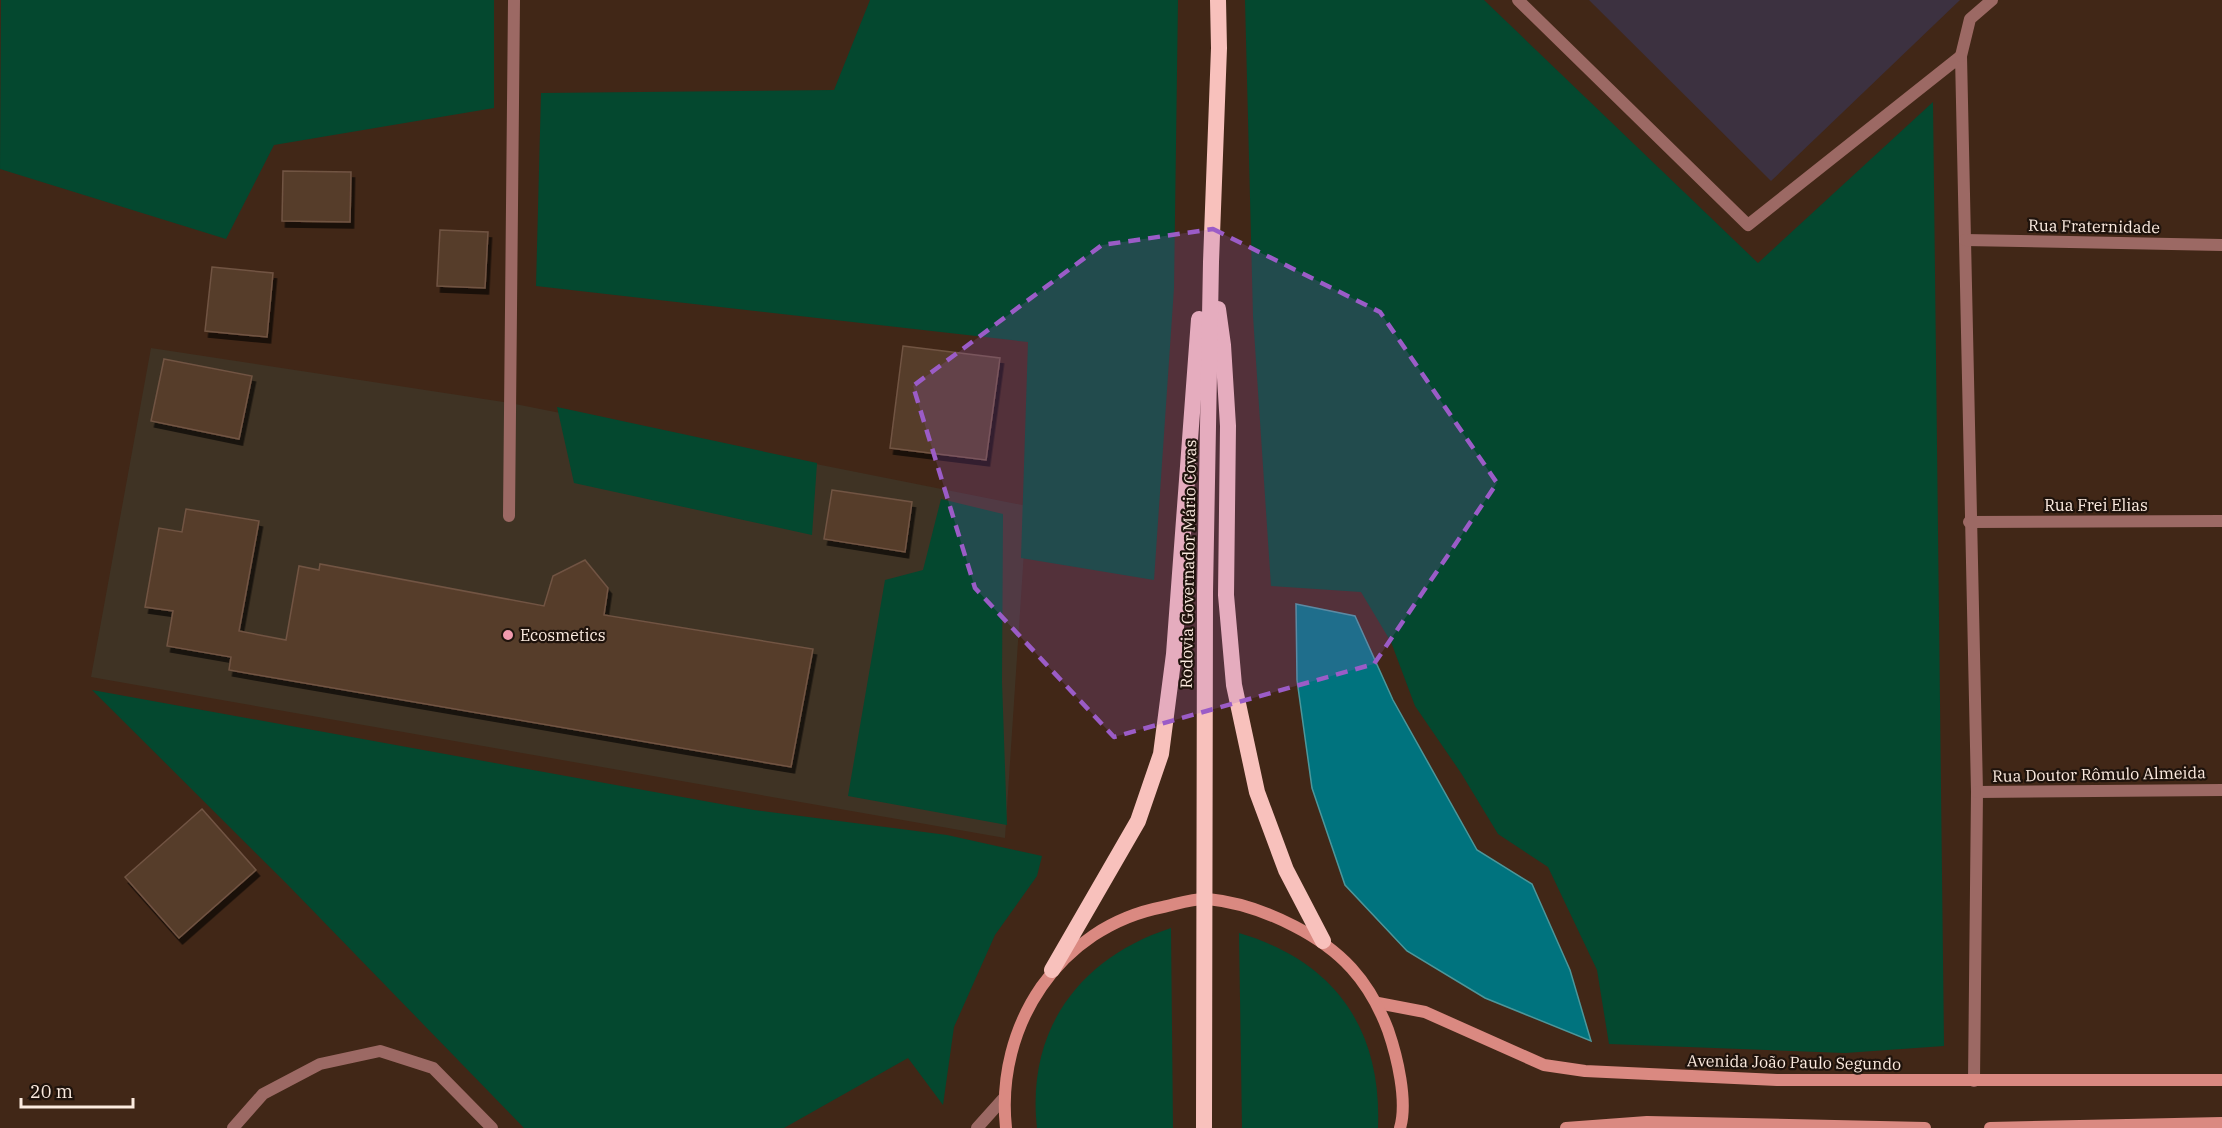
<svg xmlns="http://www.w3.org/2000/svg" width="2222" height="1128" viewBox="0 0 2222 1128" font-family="'IBM Plex Serif',serif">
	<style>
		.commercial { fill: #3c3140 }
		.industrial { fill: #3f3324 }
		.green { fill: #04482f }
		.water { fill: #00737e; stroke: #4c979b; stroke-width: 1.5 }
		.building { fill: #573c2b; stroke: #715443; stroke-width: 1.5; filter: url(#shadow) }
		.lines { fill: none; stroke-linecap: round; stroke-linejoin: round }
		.service { stroke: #9c6964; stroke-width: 12 }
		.minor { stroke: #9c6964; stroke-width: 12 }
		.secondary { stroke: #da8981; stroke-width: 12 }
		.trunk { stroke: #f8c1bc; stroke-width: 16 }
		.marked { fill: #9b5cc7; fill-opacity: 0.2; stroke: #9b5cc7; stroke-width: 4.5; stroke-dasharray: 12 8; stroke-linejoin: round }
		.poi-dot { fill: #f29aae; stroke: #1f130c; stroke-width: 2 }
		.labels { text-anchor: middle; stroke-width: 4.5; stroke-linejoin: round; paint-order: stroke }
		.street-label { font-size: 16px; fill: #fcebe0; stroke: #1f130c }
		.poi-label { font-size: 16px; fill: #fcebe0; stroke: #1f130c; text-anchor: start }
	</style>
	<defs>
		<filter id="shadow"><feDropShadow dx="3.5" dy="6" stdDeviation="0" flood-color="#0009"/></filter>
	</defs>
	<rect width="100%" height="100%" fill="#412717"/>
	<polygon class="commercial" points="1589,0 1960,0 1771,181"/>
	<polygon class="industrial" points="151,348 510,403 1027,506 1005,838 91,677"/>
	<g class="green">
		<polygon points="1,0 494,0 494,108 274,145 226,239 0,169"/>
		<polygon points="870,0 1178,0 1174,288 1154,580 1021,558 1028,342 536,286 541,93 834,90"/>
		<polygon points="1245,0 1484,0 1758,263 1933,102 1944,1046 1845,1053 1609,1044 1597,970 1548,867 1498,834 1461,773 1415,706 1391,642 1361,592 1271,586 1253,316"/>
		<polygon points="557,407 817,463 812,535 574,483"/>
		<polygon points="941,499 1003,514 1002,682 1007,825 848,796 885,580 923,570"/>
		<polygon points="92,690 754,810 947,835 1042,856 1037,876 995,935 954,1027 943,1105 908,1058 784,1128 524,1128 286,883"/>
		<path d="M1171,928l2,200h-136c-11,-98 42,-170 134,-200z"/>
		<path d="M1239,933c95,28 143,95 139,195h-136z"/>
	</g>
	<polygon class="water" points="1296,604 1355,616 1393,700 1477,850 1532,884 1570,970 1591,1041 1485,998 1407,951 1345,885 1312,788 1297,680"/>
	<g class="building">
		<polygon points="283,171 351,172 350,222 282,221"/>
		<polygon points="440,230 488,232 485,288 437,286"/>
		<polygon points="212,267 273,273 267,337 205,331"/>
		<polygon points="903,346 1000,358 986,460 890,448"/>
		<polygon points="164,359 252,376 239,439 151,421"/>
		<polygon points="832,490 912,502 905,552 824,539"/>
		<polygon points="186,509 259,521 239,631 286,640 299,566 319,570 320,564 544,606 553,576 585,560 608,588 604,615 813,649 791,767 229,670 231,657 167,646 173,611 145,607 159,528 182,532"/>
		<polygon points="202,809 256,870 179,938 125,877"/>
	</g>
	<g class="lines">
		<polyline class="service" points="233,1128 263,1094 320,1064 380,1051 433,1068 492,1128"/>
		<g class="minor">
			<polyline points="1518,0 1748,225 1961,56 1977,792 1974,1081"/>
			<polyline points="1961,56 1970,19 1992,0"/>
			<polyline points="1965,240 2222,245"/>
			<polyline points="509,516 514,0"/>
			<polyline points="1969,522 2222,521"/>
			<polyline points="1977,792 2222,790"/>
			<polyline points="977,1128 1003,1099"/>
		</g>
		<g class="secondary">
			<polyline points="1378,1003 1425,1012 1544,1065 1585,1071 1777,1080 2222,1080"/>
			<path d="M1006,1128c-11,-102 53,-201 157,-221 14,-3 31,-9 45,-8 30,3 59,13 86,27 47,24 75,54 94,104 9,26 20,71 12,98"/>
			<polyline points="1566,1128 1647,1122 1925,1128"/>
			<polyline points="1990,1128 2222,1123"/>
		</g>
		<g class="trunk">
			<polyline points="1218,309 1223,345 1228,426 1226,595 1234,685 1257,792 1286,870 1323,941"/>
			<polyline points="1052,970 1138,821 1161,754 1174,654 1199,319"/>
			<polyline points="1204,1128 1205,592 1211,262 1219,48 1218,0"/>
		</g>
	</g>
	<path class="marked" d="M1213,229l167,83 117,171 -123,181 -260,73 -139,-149 -62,-202 189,-141z"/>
	<circle class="poi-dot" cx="508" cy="635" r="6"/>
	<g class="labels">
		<g class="street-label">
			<text transform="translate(2094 226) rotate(1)" y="6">Rua Fraternidade</text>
			<text x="2096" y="511">Rua Frei Elias</text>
			<text transform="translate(1188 564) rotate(-89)" y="6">Rodovia Governador Mário Covas</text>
			<text transform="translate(2099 774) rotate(-1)" y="6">Rua Doutor Rômulo Almeida</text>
			<text transform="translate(1794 1062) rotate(1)" y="6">Avenida João Paulo Segundo</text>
		</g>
		<g class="poi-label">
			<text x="520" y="641">Ecosmetics</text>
		</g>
	</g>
	<path d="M21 1098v9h112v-9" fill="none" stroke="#fcebe0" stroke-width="3"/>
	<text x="30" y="1098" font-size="18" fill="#fcebe0" stroke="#1f130c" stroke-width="4.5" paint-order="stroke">20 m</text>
</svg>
